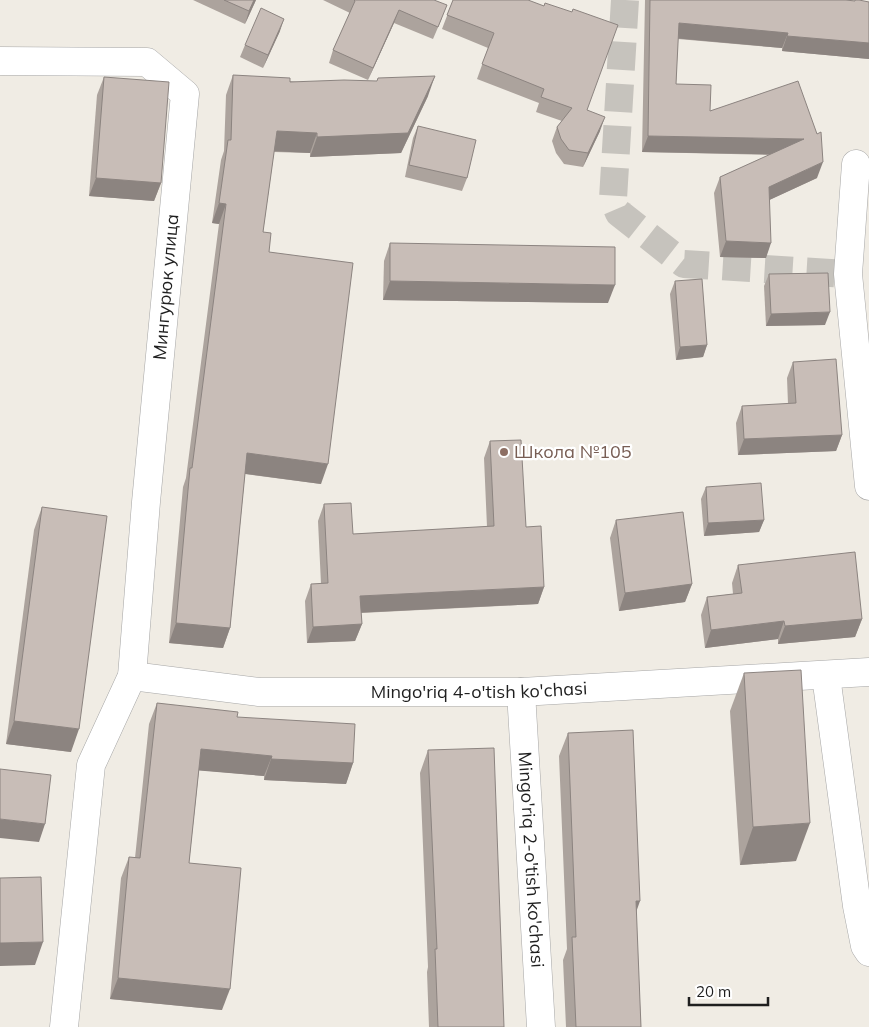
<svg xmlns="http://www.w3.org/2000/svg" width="869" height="1027" viewBox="0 0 869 1027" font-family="Mulish,sans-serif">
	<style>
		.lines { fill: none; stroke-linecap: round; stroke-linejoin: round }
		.minor-tunnel { stroke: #c6c3bd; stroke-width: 28; stroke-dasharray: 28 14; stroke-linecap: butt }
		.minor-casing { stroke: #a6a6a6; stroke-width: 29 }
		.minor { stroke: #fff; stroke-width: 28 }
		.wall { fill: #aca39d }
		.shaded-wall { fill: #8c8480 }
		.building { fill: #c8bdb7; stroke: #8c8480 }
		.education-dot { fill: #8d6e63; stroke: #fff; stroke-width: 2 }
		.labels { text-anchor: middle; stroke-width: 4.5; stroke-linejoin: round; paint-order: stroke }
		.street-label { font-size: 18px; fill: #1f1f1f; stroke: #fff }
		.education-label { font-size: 18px; fill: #785e54; stroke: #fff; text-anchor: start }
	</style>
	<rect width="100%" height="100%" fill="#f0ece4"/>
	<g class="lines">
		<polyline class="minor-tunnel" points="625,0 613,199 619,213 684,264 848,274"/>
		<defs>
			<g id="minor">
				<polyline points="0,61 147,62 185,94 146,502 132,676 91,765 64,1027"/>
				<polyline points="856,164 848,274 869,486"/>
				<path id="s1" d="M132,676l127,16h262l348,-20"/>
				<polyline points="826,676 857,906 865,946 869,952"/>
				<path id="s2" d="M521,692l20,335"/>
			</g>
		</defs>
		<use href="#minor" class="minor-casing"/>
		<use href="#minor" class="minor"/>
	</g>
	<g class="wall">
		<polygon points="193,0 256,0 245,24"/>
		<polygon points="323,0 434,0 442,18 433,39 394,23 368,80 329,63 333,50 350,13"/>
		<polygon points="453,0 587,110 600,131 583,167 564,164 556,153 552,141 557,127 562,121 536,112 539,103 477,79 488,48 442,29"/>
		<polygon points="645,0 846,0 869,2 869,59 782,51 782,48 678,39 676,84 710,111 817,178 769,200 766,258 720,257 714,193 720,177 770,155 642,152"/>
		<polygon points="280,31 263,68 240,57 245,45"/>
		<polygon points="233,75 428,96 401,153 310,157 310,153 274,152 263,232 269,252 321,484 245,474 230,628 223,648 169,643 183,487 186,478 219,224 212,223 221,160 224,151 226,95"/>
		<polygon points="104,77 161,183 154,201 89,196 97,95"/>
		<polygon points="418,126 467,178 462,191 405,177 413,138"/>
		<polygon points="390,243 608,303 383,300 384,261"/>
		<polygon points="769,274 825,325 766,326 764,286"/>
		<polygon points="675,281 707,345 703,357 676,360 670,294"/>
		<polygon points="793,362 842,435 836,451 738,455 736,423 742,406 788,404 787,378"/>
		<polygon points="490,441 526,527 544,587 538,604 361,613 362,624 355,641 307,643 305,601 311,584 321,584 318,521 324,504 353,534 487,527 484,458"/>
		<polygon points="706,487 764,520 759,532 704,536 701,499"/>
		<polygon points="42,507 71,752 6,744 34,530"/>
		<polygon points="616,520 692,584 685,602 619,611 610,538"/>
		<polygon points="738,565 862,619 855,637 778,644 778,639 705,648 701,615 707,597 733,594 732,583"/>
		<polygon points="744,673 796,861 740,865 730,711"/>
		<polygon points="157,703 237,717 353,763 346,784 264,780 264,776 199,770 189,863 222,1010 110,999 121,878 129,857 135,858 149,724"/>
		<polygon points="568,733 636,912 641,1027 566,1027 563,960 567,949 559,756"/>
		<polygon points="428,750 504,1027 429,1027 427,972 428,967 420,773"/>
	</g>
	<g class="shaded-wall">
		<polygon points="254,0 256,0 245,24 249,11"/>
		<polygon points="399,10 394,23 368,80 373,68"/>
		<polygon points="284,19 280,31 263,68 268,55"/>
		<polygon points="679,23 788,33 782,48 673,38"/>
		<polygon points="787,36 869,43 869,59 782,51"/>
		<polygon points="435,76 428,96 401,153 310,157 317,137"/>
		<polygon points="605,117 600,131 583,167 588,153"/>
		<polygon points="277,131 317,133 310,153 270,151"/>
		<polygon points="648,136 804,139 798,155 642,152"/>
		<polygon points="823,162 817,178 763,203 769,187"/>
		<polygon points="96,178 161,183 154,201 89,196"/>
		<polygon points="219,203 226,204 219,224 212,223"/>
		<polygon points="726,241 771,243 766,258 720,257"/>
		<polygon points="390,281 615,285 608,303 383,300"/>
		<polygon points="830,312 825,325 766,326 771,314"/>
		<polygon points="707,345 703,357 676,360 680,347"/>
		<polygon points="842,435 836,451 738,455 744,439"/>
		<polygon points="247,453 328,464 321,484 239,473"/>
		<polygon points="764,520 759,532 704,536 708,523"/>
		<polygon points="692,584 685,602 619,611 625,593"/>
		<polygon points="544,587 538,604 354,613 360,596"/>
		<polygon points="862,619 855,637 778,644 785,626"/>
		<polygon points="784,621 778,639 705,648 711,630"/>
		<polygon points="176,623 230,628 223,648 169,643"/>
		<polygon points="362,624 355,641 307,643 313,627"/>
		<polygon points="14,721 79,729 71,752 6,744"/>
		<polygon points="201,749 272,756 264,776 193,770"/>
		<polygon points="271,759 353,763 346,784 264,780"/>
		<polygon points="0,819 45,824 39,842 0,838"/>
		<polygon points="810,823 796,861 740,865 753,827"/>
		<polygon points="636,901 640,901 632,924"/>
		<polygon points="43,942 35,965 0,966 0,943"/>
		<polygon points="118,978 230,989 222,1010 110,999"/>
	</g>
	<g class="building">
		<polygon points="224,0 254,0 249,11"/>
		<polygon points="354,0 434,0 447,5 438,27 399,10 373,68 333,50 355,1"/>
		<polygon points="453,0 528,0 544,6 545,3 572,12 573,9 618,25 587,110 605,117 588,153 569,150 561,139 557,127 572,108 541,97 544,89 482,64 494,33 447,15"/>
		<polygon points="650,0 846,0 855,1 855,0 859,0 869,2 869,43 787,36 788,33 679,23 676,84 711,85 710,111 798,81 817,134 821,132 823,162 769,187 771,243 726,241 720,177 804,139 648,136"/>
		<polygon points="261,8 284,19 268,55 245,45"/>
		<polygon points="233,75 290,78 290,82 344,80 377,81 378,78 435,76 408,133 317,137 317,133 277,131 263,232 271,233 269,252 353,263 328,464 247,453 230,628 176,623 190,468 192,468 226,204 219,203 228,140 231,140"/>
		<polygon points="104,77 169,82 161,183 96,178"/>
		<polygon points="418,126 476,140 467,178 409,165"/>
		<polygon points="390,243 615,247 615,285 390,281"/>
		<polygon points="828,273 830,312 771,314 769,274"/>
		<polygon points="702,279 707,345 680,347 675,281"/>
		<polygon points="836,359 842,435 744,439 742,406 796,403 793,362"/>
		<polygon points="521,440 526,527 541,526 544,587 360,596 362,624 313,627 311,584 328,583 324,504 351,503 353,534 494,526 490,441"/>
		<polygon points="761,483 764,520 708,523 706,487"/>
		<polygon points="42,507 107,516 79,729 14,721"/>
		<polygon points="683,512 692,584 625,593 616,520"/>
		<polygon points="855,552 862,619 785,626 784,621 711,630 707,597 742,593 738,565"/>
		<polygon points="801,670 810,823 753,827 744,673"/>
		<polygon points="157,703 238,712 237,717 355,724 353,763 271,759 272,756 201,749 189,863 241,868 230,989 118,978 129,857 140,858"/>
		<polygon points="633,730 640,901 636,901 641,1027 576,1027 572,937 576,937 568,733"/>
		<polygon points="494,748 504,1027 438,1027 435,949 437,949 428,750"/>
		<polygon points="0,769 51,775 45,824 0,819"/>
		<polygon points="41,877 43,942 0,943 0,878"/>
	</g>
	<circle class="education-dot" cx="504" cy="452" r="5"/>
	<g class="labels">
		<g class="street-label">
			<text transform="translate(166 287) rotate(-85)" y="6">Мингурюк улица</text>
			<text dy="6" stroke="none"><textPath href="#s1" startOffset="348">Mingo'riq 4-o'tish ko'chasi</textPath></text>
			<text dy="6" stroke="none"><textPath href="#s2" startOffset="168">Mingo'riq 2-o'tish ko'chasi</textPath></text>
		</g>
		<g class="education-label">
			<text x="514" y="458">Школа №105</text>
		</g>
	</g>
	<path d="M689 997v8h79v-8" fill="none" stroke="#1f1f1f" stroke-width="2.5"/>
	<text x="696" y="997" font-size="15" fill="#1f1f1f" stroke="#ffffff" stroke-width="4" paint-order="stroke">20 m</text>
</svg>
